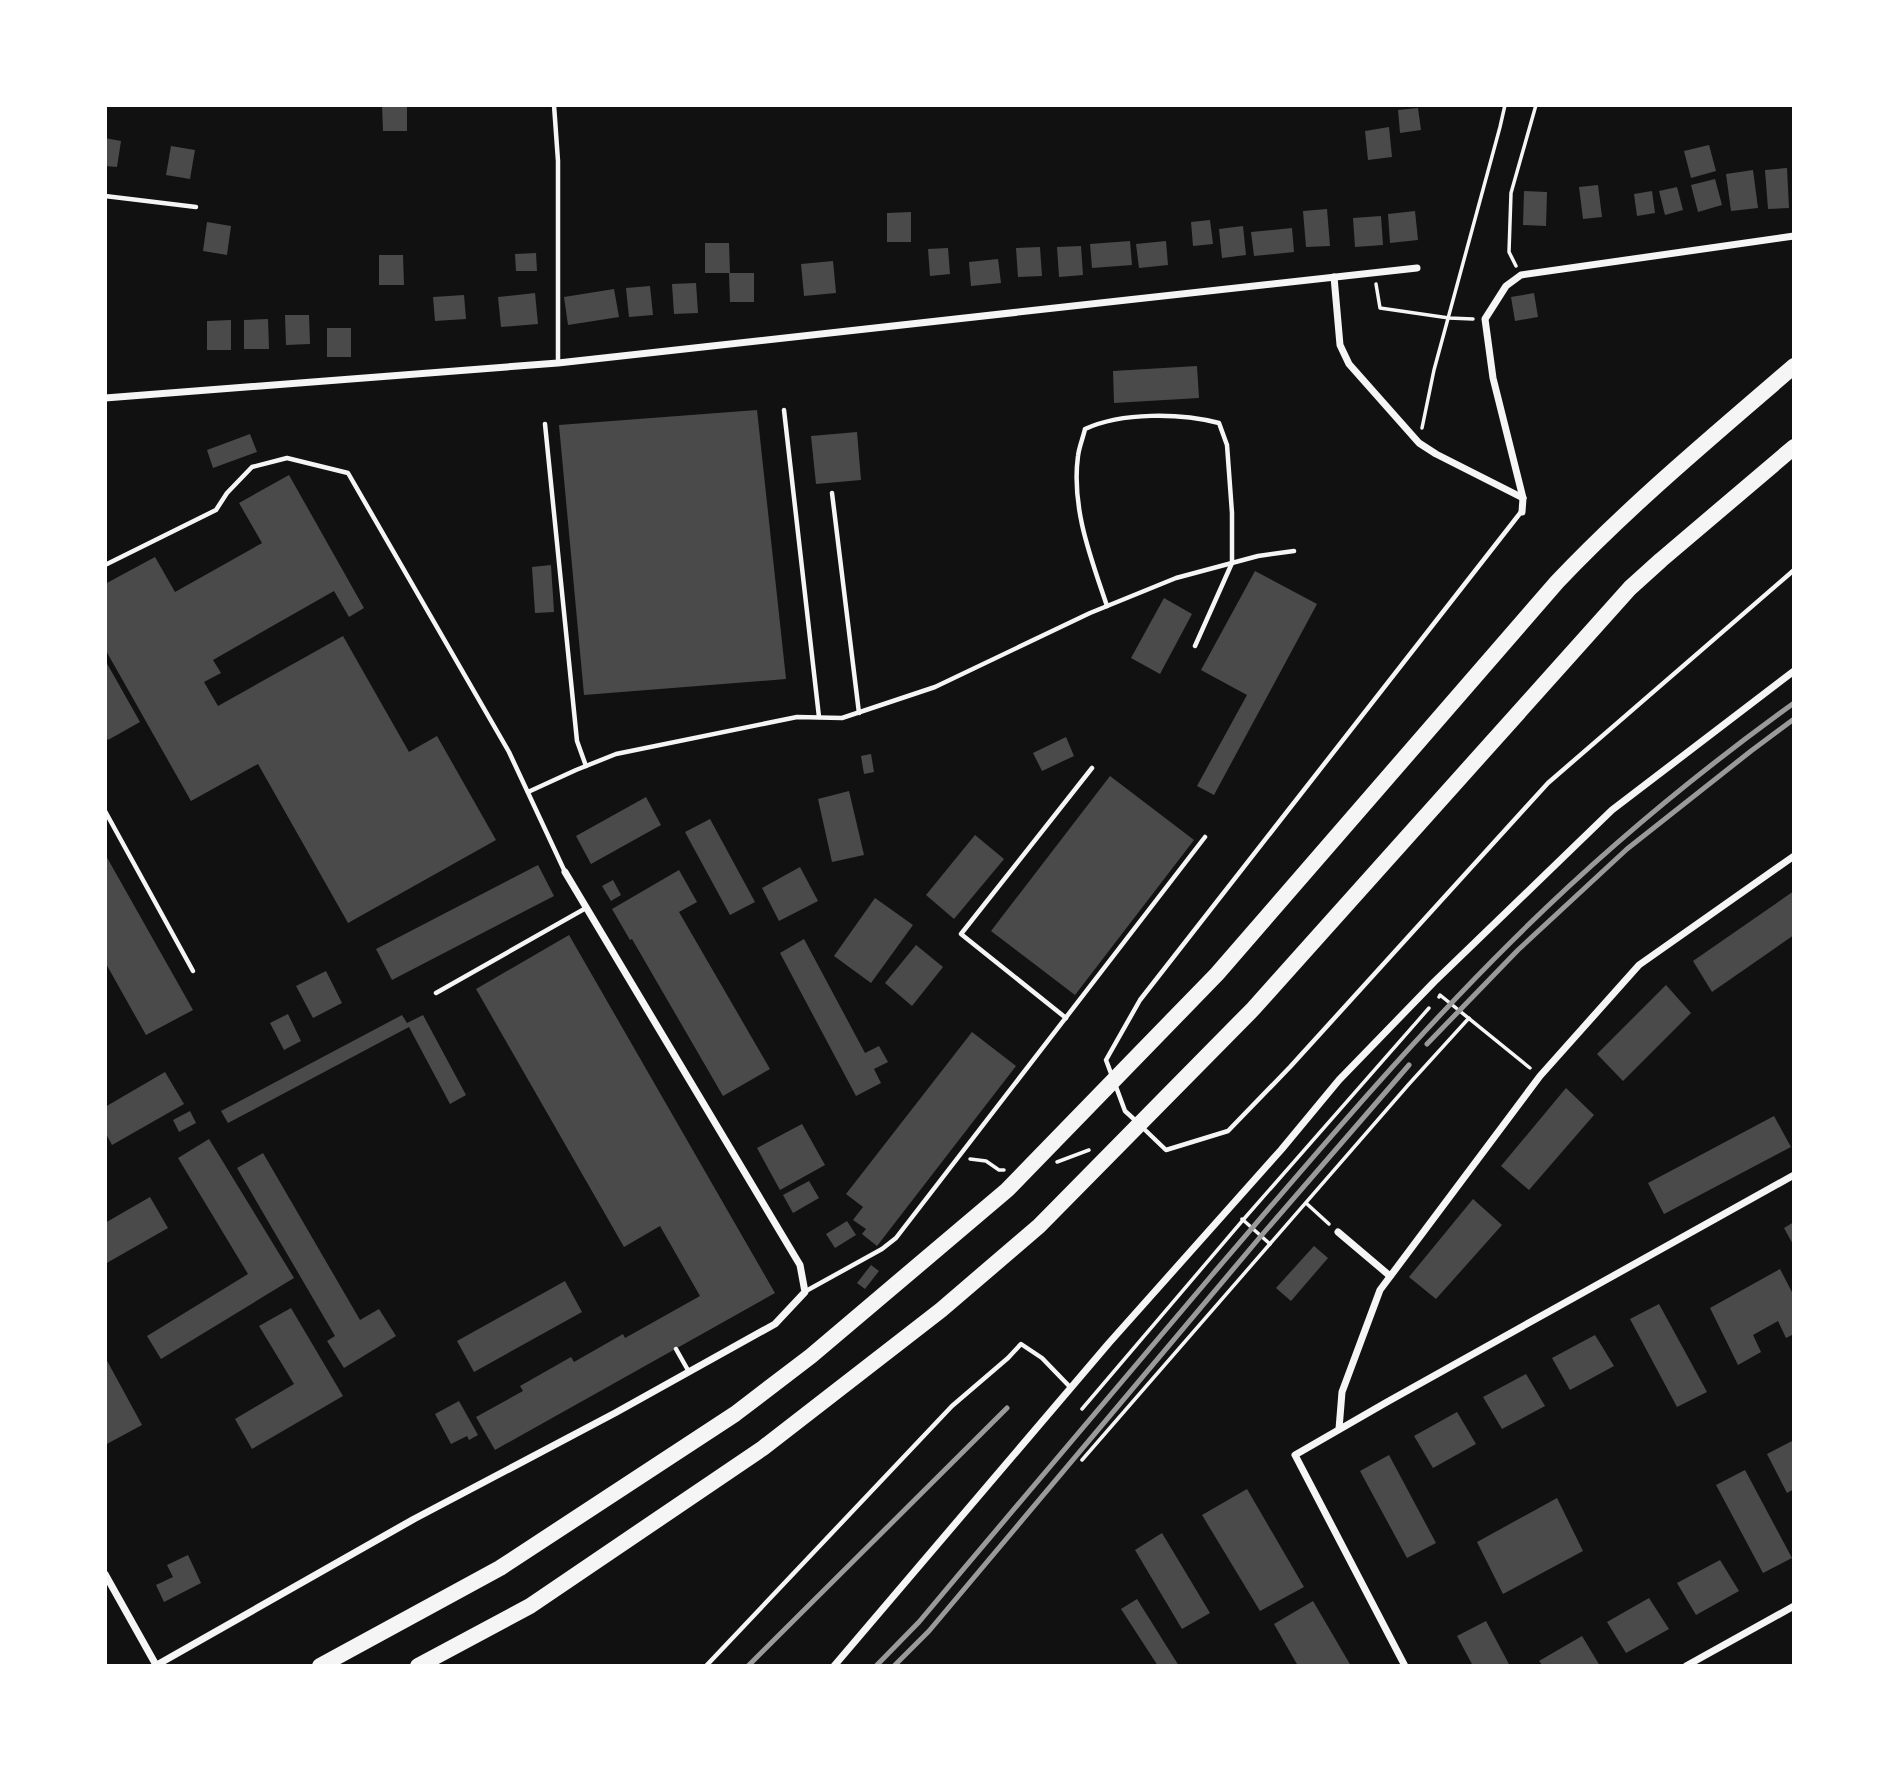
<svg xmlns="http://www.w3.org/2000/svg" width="1899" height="1771" viewBox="0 0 1899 1771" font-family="Commissioner,sans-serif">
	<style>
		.building { fill: #4a4a4a }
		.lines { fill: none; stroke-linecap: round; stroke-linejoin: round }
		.path { stroke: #f5f5f5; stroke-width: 3.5 }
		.service { stroke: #f5f5f5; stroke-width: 4.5 }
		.minor { stroke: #f5f5f5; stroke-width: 7 }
		.primary { stroke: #f5f5f5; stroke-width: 16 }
		.rail { stroke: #9a9a9a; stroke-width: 5 }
	</style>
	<rect width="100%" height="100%" fill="#111"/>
	<g class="building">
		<polygon points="382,105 407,105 407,131 383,131"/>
		<polygon points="1418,108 1421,130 1400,133 1398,110"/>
		<polygon points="1389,127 1392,157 1368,160 1365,131"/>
		<polygon points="105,138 121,141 117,167 105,166"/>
		<polygon points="1709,145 1716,171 1691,178 1684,151"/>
		<polygon points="171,146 195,150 190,179 166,175"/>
		<polygon points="1787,168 1789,208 1768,209 1765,170"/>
		<polygon points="1753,170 1758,208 1731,211 1726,174"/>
		<polygon points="1715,179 1722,205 1698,212 1691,185"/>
		<polygon points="1598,185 1602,217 1583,219 1579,187"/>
		<polygon points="1677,187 1683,210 1665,215 1659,191"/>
		<polygon points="1524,191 1547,192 1546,226 1523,225"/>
		<polygon points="1652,191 1655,213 1637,216 1634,194"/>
		<polygon points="1327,209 1330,246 1306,247 1303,211"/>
		<polygon points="1415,211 1418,240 1390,243 1388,214"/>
		<polygon points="911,212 911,242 887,242 887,213"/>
		<polygon points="1381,216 1383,245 1355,247 1353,218"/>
		<polygon points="1210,220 1213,244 1193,246 1191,222"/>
		<polygon points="207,222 231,226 227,255 203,251"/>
		<polygon points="1243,226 1246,255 1222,258 1219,229"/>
		<polygon points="1292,228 1294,252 1254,256 1251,232"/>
		<polygon points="1130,241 1132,265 1092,268 1090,244"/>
		<polygon points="1166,241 1168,265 1139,268 1136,244"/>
		<polygon points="705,243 729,243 730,273 705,273"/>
		<polygon points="1081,246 1083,275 1059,277 1057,247"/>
		<polygon points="1040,247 1042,276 1018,277 1016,248"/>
		<polygon points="948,248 950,274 930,276 928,249"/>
		<polygon points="536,253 537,271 516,271 515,254"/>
		<polygon points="379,255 403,255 404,285 379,285"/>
		<polygon points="998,259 1001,283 971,286 969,262"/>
		<polygon points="833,261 836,293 804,296 801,264"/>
		<polygon points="729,273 754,273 754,302 730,302"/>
		<polygon points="696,283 698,313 674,314 672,284"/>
		<polygon points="650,286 653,315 629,317 626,288"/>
		<polygon points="614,289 619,317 568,325 564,297"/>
		<polygon points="535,293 538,324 501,327 498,297"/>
		<polygon points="1534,293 1538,317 1515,321 1511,297"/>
		<polygon points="464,295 466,319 435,321 433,297"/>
		<polygon points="285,315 309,315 310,344 286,345"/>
		<polygon points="268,319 269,349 244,349 244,320"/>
		<polygon points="231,320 231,350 207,350 207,321"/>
		<rect x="327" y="328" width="24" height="29"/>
		<polygon points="1197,366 1199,398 1114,403 1113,371"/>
		<polygon points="757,410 786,679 584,695 559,425"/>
		<polygon points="857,432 861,480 816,484 811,436"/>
		<polygon points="250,434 257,452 213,468 207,450"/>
		<polygon points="289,475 364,608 349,617 334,591 213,660 221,673 204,682 218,706 343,636 409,752 437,736 496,840 348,923 258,764 191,801 105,649 105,584 155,557 175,592 262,543 239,503"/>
		<polygon points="551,565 554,612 535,613 532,567"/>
		<polygon points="1255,571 1317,604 1214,795 1197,786 1247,695 1201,670"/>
		<polygon points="1164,598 1192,614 1160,674 1131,658"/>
		<polygon points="105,660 140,722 108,740 105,735"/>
		<polygon points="1066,737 1074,756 1042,771 1033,753"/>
		<polygon points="871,754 874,772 864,774 861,756"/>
		<polygon points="1110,776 1194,840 1075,995 991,931"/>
		<polygon points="849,791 864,855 832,862 818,799"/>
		<polygon points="646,797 661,825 591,864 576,836"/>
		<polygon points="710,819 755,902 730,915 685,832"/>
		<polygon points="975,835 1004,859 954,919 926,895"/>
		<polygon points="105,854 193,1010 146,1035 105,962"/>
		<polygon points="538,865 554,896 392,980 376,949"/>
		<polygon points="800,867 818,901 779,921 762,888"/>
		<polygon points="679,870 697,902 679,912 770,1069 723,1096 632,939 630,940 612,909"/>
		<polygon points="613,880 621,895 611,901 602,886"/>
		<polygon points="1794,891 1794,935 1712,992 1693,961"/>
		<polygon points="875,898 913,925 871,983 834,956"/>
		<polygon points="569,935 775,1293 495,1450 476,1417 523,1391 520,1386 571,1357 574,1362 623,1334 625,1338 700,1296 660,1226 624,1247 476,989"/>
		<polygon points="804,939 865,1053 879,1046 888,1062 874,1069 881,1083 856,1096 780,953"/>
		<polygon points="916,945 943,967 912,1006 885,983"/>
		<polygon points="326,971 342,1003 313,1018 296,986"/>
		<polygon points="1666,985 1691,1013 1623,1081 1597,1054"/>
		<polygon points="288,1014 301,1041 284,1050 270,1023"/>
		<polygon points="402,1015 407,1023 423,1015 466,1095 450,1104 409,1027 228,1123 221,1111"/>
		<polygon points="972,1032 1016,1066 877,1246 862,1234 866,1229 853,1220 863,1207 846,1194"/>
		<polygon points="165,1072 184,1104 112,1145 105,1132 105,1107"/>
		<polygon points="1566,1088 1594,1115 1529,1190 1501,1166"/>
		<polygon points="190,1111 196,1123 179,1132 173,1120"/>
		<polygon points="1774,1116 1791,1147 1664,1214 1648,1183"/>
		<polygon points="802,1124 825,1165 780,1190 757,1148"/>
		<polygon points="209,1139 294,1278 161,1359 147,1336 248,1274 178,1158"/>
		<polygon points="263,1153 360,1320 379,1309 396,1336 344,1368 327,1341 335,1336 237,1168"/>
		<polygon points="809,1181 819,1198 793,1213 783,1195"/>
		<polygon points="150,1197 168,1228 105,1264 105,1223"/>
		<polygon points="1473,1199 1502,1225 1436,1299 1409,1277"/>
		<polygon points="847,1221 856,1235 835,1248 826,1234"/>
		<polygon points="1794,1222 1794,1246 1784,1228"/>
		<polygon points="1314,1246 1328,1258 1291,1301 1276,1288"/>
		<polygon points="871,1265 879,1271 865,1289 857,1283"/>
		<polygon points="1780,1269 1794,1296 1794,1334 1786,1338 1778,1321 1753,1335 1761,1352 1738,1365 1710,1308"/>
		<polygon points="565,1281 582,1312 474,1372 457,1341"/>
		<polygon points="1659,1304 1707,1392 1677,1407 1630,1319"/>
		<polygon points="291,1308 343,1396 252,1449 235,1419 294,1384 259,1326"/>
		<polygon points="1595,1335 1614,1366 1570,1390 1552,1358"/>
		<polygon points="105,1357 142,1425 105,1445"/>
		<polygon points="1526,1374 1545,1406 1502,1429 1483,1397"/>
		<polygon points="459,1401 478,1435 469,1440 467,1436 451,1444 435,1414"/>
		<polygon points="1457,1412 1476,1444 1433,1468 1414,1436"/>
		<polygon points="1794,1440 1794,1489 1787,1493 1767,1454"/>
		<polygon points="1389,1455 1436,1543 1407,1558 1360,1471"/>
		<polygon points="1745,1470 1792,1558 1763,1573 1716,1485"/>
		<polygon points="1247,1489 1304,1587 1260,1611 1202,1515"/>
		<polygon points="1557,1498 1583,1551 1503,1594 1477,1542"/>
		<polygon points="1162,1533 1210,1613 1182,1629 1135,1550"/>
		<polygon points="188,1555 201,1583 164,1602 156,1585 173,1577 167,1565"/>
		<polygon points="1720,1560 1739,1591 1696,1615 1677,1583"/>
		<polygon points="1649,1598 1669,1629 1626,1653 1607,1622"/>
		<polygon points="1137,1599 1179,1666 1158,1666 1121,1609"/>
		<polygon points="1313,1601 1351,1666 1298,1666 1274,1624"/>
		<polygon points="1486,1621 1510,1666 1473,1666 1457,1636"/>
		<polygon points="1582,1636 1600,1666 1543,1666 1539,1661"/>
	</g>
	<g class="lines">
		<g class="path">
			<polyline points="1516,266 1509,252 1511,193 1536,105"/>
			<polyline points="1376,284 1380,308 1449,318 1473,319"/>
			<polyline points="1422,428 1434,370 1500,127 1505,105"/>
			<polyline points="1439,997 1440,995 1530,1068"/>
			<polyline points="970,1159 986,1161 999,1170 1004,1170"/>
			<polyline points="1057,1162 1089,1150"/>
			<polyline points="1306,1203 1329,1224"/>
			<polyline points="1242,1219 1270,1244"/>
			<polyline points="1082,1409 1243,1220 1429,1008"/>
			<polyline points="1082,1460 1409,1084 1469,1018"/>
		</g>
		<g class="service">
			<polyline points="554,105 558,161 558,362"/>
			<polyline points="105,196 196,207"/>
			<polyline points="784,410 819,717"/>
			<polyline points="545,424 577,741 586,766"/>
			<polyline points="832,493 859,713"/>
			<polyline points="105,565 216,510 227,493 252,467 287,458 348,473 509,752 565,872"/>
			<path d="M1107,606c-16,-48 -36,-98 -29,-150 1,-9 5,-18 7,-27 37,-17 95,-16 134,-6l8,22 5,68v50l-37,83"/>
			<polyline points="528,792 576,770 616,754 797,717 842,718 935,687 1090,613 1176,578 1258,556 1294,551"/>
			<polyline points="105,811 193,971"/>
			<polyline points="436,993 586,908"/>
			<polyline points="1066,1018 961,934 1092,768"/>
			<polyline points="1112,1076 1106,1060 1140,1000 1521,512"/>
			<polyline points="1115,1084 1125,1111 1136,1121"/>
			<polyline points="1142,1127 1166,1150 1228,1131 1290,1067 1548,783 1794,570"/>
			<polyline points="806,1291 882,1249 896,1238 1205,837"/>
			<polyline points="676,1349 689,1372"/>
			<polyline points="706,1666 952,1406 1008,1358 1021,1344 1042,1358 1071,1388"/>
		</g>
		<g class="minor">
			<polyline points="1334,277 1340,345 1349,364 1419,443 1436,454 1523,498"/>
			<polyline points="105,398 558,363 1417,268"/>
			<polyline points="1522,512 1523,498 1493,378 1485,319 1506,286 1521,275 1794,236"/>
			<polyline points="1338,1232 1390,1276"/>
			<polyline points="1339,1429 1342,1392 1380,1290 1540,1076 1639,965 1794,856"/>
			<polyline points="105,1574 156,1665"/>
			<polyline points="155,1666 414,1519 615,1413 775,1324 805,1292 800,1265 565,872"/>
			<polyline points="834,1666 1109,1343 1281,1150 1339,1080 1434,982 1612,810 1794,671"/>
			<polyline points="1405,1666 1295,1455 1387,1402 1794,1175"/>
			<polyline points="1686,1666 1794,1606"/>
		</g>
		<g class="primary">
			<path d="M320,1666l180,-98 235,-154 76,-58 196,-166 210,-216 340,-392c74,-78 156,-146 237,-216"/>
			<polyline points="418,1666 530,1606 763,1448 941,1310 1039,1226 1253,1009 1630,588 1661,560 1794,447"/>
		</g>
		<g class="rail">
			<polyline points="1427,1044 1518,950 1627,849 1751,751 1794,719"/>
			<polyline points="748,1666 1007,1408"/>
			<path d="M876,1666l43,-44c97,-116 195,-231 293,-347 97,-113 193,-228 299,-333 87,-87 183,-167 283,-239"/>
			<polyline points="894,1666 929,1631 1261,1236 1409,1065"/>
		</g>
	</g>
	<rect width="1899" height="1771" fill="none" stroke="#ffffff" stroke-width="214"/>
</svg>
